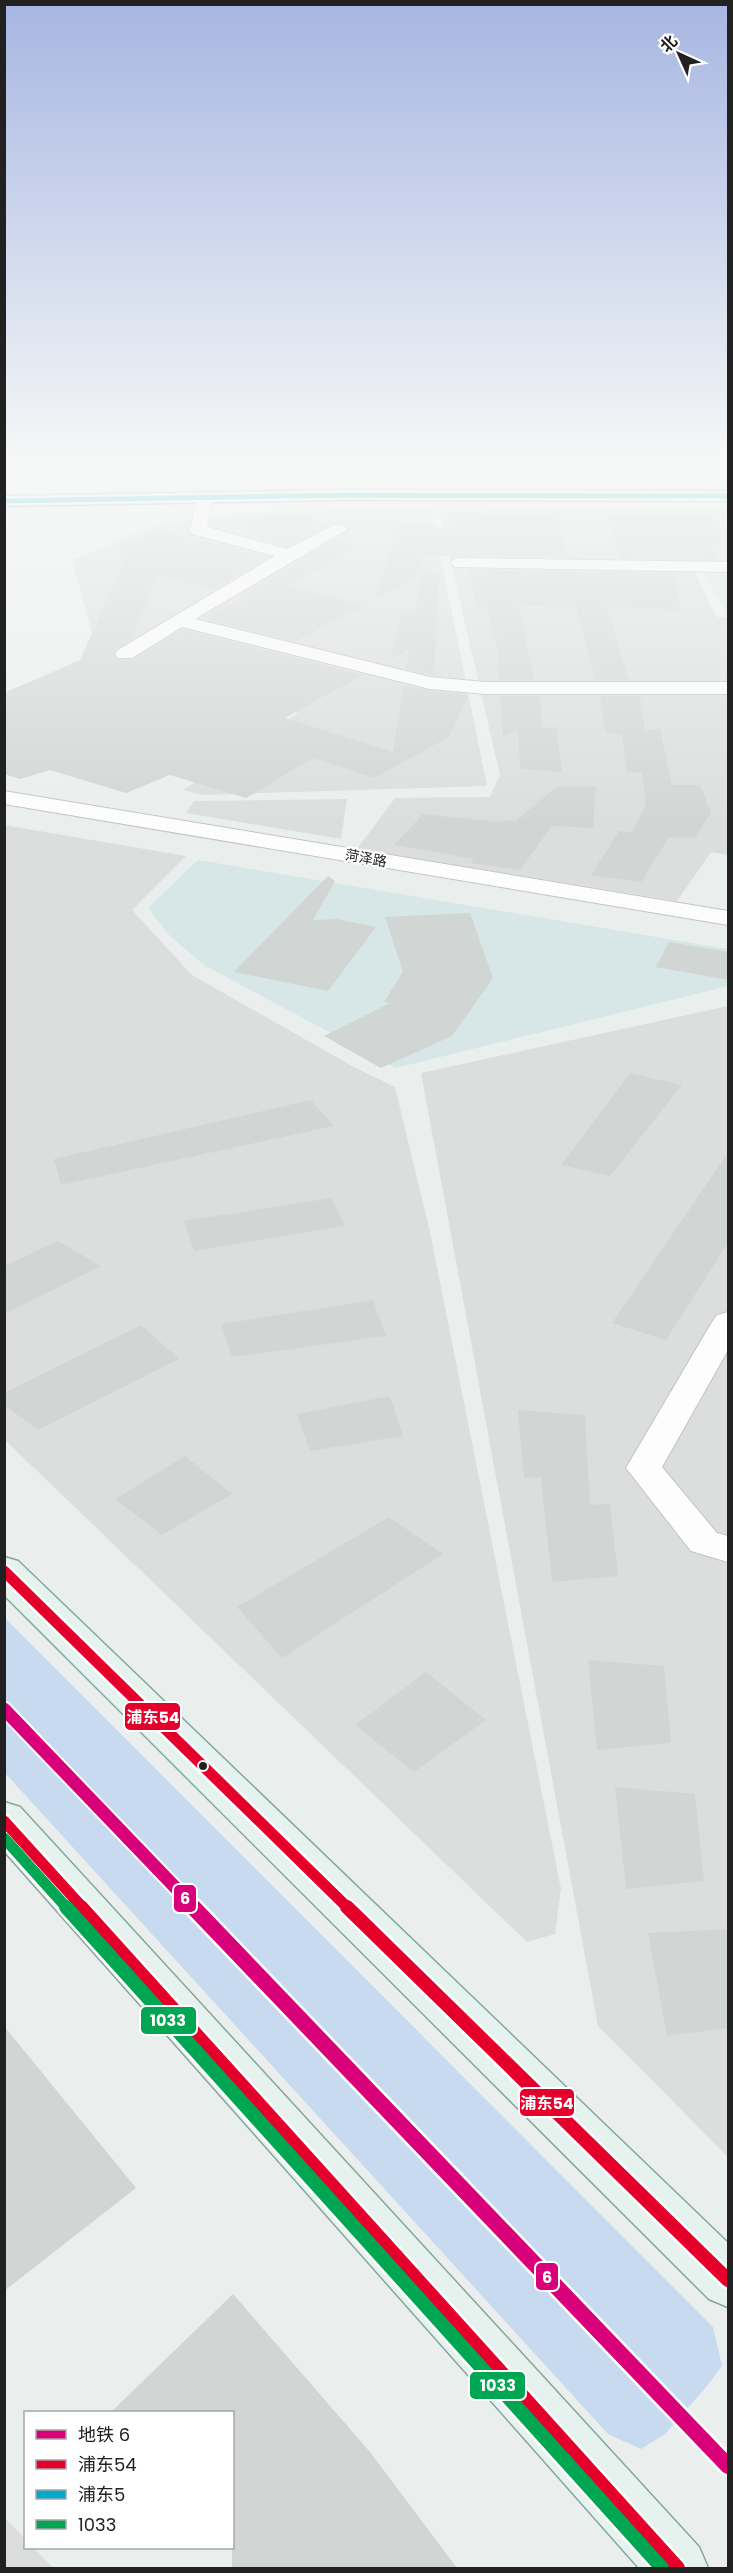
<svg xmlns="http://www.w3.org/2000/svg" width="733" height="2573" viewBox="0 0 733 2573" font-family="Poppins,'Noto Sans SC',sans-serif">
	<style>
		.residential { fill: #dbdedd }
		.education { fill: #d7e6e6 }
		.grass { fill: #c7daef }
		.building { fill: #d1d6d5 }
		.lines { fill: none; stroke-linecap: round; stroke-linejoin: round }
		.minor-casing { stroke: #c2c5c4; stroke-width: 2 }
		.major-casing { stroke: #86a69e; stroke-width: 3 }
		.minor { fill: #fcfdfc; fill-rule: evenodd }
		.major { fill: #e6f2ee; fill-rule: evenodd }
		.bus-1-far1-casing { stroke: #fff; stroke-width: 16 }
		.bus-1-casing { stroke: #fff; stroke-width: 19 }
		.bus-2-casing { stroke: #fff; stroke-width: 8 }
		.bus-3-far1-casing { stroke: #fff; stroke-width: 16 }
		.bus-3-casing { stroke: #fff; stroke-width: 19 }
		.bus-1-far1 { stroke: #e4002b; stroke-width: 11 }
		.bus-1 { stroke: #e4002b; stroke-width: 14 }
		.bus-2 { stroke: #00a9ce; stroke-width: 5 }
		.bus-3-far1 { stroke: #00a651; stroke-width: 11 }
		.bus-3 { stroke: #00a651; stroke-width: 14 }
		.metro-1-far1-casing { stroke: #fff; stroke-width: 17 }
		.metro-1-casing { stroke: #fff; stroke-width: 21 }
		.metro-1-far1 { stroke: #d9017a; stroke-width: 13 }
		.metro-1 { stroke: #d9017a; stroke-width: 16 }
		.bus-dot { fill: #212121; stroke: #fff; stroke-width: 2 }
		.labels { text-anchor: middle; stroke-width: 4.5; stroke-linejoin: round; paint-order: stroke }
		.far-street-label { font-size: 14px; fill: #212121; stroke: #fff }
		.line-badge { stroke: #fff; stroke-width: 2 }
		.badge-label { font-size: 16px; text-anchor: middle; font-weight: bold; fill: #fff }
	</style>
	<rect width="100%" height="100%" fill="#eaefee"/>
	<g class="residential">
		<polygon points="728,509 728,567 692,567 716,617 728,617 728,855 711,852 677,901 357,849 395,798 490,797 500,775 439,511"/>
		<polygon points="431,510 487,786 202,795 183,790 298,713 94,652 92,633 72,560 159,524 279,511"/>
		<polygon points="347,799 341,839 186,813 194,801"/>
		<polygon points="4,825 186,856 132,910 192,975 352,1066 395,1087 430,1232 561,1889 555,1934 527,1942 5,1440"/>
		<polygon points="728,1006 728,2157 598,2026 421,1073"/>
		<polygon points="4,2517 25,2539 26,2548 34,2548 53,2568 5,2568"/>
	</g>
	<g class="education">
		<polygon points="700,568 728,568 728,614 727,613"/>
		<polygon points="198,860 728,949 728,986 396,1068 204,965 170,936 148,908"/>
	</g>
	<polygon class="grass" points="5,1618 713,2327 722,2366 707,2386 665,2434 641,2449 608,2434 5,1773"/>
	<g class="building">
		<polygon points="483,513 483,515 557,514 568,557 422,556 420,577 376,599 398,521 455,530 452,514"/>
		<polygon points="308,515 325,527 287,547 265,541 234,519"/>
		<polygon points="608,517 716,517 724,546 713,546 718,560 620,558"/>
		<polygon points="159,530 269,557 215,589 156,576 133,638 116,649 113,654 116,659 133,660 182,629 363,675 285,718 393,752 404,685 433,692 468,695 449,737 374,778 313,758 246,798 170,775 126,793 50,770 20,779 4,774 4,693 80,660 128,552 116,548"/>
		<polygon points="339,537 357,549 287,586 365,605 295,641 202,618 249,597 241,595"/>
		<polygon points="469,570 674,573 681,610 607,607 629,680 595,680 576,608 519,605 534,680 499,680 496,632 493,639 488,608 477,607"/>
		<polygon points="422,572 439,574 434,675 406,669 409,649 390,660 402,611 415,612"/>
		<polygon points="500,696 540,696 542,728 556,727 562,772 520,769 518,729 503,738"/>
		<polygon points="600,696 640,696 645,730 660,729 672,785 700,785 711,813 694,838 669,837 641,882 591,875 619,831 632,832 646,805 642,773 627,772 622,734 606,733"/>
		<polygon points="557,786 596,787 593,828 552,826 520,870 471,863 474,859 394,845 423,814 501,822 503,820 516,821"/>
		<polygon points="328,876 335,881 313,920 336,919 376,927 328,991 234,972"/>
		<polygon points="470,913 493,978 452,1036 381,1068 324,1036 390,1003 384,1002 403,972 385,917"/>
		<polygon points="669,942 729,952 729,980 656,967"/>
		<polygon points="630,1073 682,1085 610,1176 561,1165"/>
		<polygon points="311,1100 334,1126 61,1185 54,1159"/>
		<polygon points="729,1151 729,1241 666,1340 612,1323"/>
		<polygon points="331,1198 345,1226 194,1251 184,1221"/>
		<polygon points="58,1241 101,1266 4,1314 4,1266"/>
		<polygon points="373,1300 386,1336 232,1357 221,1324"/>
		<polygon points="141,1325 179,1359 38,1430 4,1405 4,1393"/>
		<polygon points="390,1396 403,1436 310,1451 297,1414"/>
		<polygon points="518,1410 585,1415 590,1505 610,1504 618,1576 552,1582 541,1477 524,1478"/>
		<polygon points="185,1456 232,1494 162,1535 115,1499"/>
		<polygon points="389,1517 443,1554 282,1658 237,1607"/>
		<polygon points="588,1660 664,1666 671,1743 597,1750"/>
		<polygon points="426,1672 486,1720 414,1772 355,1725"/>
		<polygon points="615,1787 695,1794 704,1881 626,1889"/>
		<polygon points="729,1929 729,2028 667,2036 648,1933"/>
		<polygon points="4,2026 136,2188 4,2291"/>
		<polygon points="233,2294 370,2452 457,2568 232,2568 232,2412 111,2412"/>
	</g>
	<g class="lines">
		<defs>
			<g id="minor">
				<polygon points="204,497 212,502 207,527 287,549 334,525 340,524 348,529 195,619 430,677 485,682 728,682 728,694 485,694 430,689 182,627 132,658 118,658 115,654 118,650 275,556 192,534 190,530 196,502"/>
				<polygon points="460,558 728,562 728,572 454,567 451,563 454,559"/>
				<polygon points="4,791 728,911 728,925 4,804"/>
				<polygon points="728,1312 728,1350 662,1467 717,1533 728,1536 728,1562 691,1551 626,1468 712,1322 717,1315"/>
			</g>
			<g id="major">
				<polygon points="346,490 728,491 728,501 346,500 4,506 4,496"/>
				<polygon points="4,1557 18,1561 728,2243 728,2307 709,2299 4,1595"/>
				<polygon points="4,1802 20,1807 699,2547 708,2568 639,2568 4,1851"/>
			</g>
		</defs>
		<use href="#minor" class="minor-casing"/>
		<use href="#major" class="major-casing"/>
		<use href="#minor" class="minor"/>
		<use href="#major" class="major"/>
		<defs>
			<g id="bus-1-far1">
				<polyline points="4,1571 348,1908"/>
				<polyline points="4,1821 83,1908"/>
			</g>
			<g id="bus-1">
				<polyline points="81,1907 678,2568"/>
				<polyline points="347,1907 728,2280"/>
			</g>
			<polyline id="bus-2" points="4,501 346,495 728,496"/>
			<polyline id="bus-3-far1" points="4,1838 67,1908"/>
			<polyline id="bus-3" points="66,1907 662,2568"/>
		</defs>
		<use href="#bus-1-far1" class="bus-1-far1-casing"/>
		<use href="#bus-1" class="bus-1-casing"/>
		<use href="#bus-2" class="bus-2-casing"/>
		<use href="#bus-3-far1" class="bus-3-far1-casing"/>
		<use href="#bus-3" class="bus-3-casing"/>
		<use href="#bus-1-far1" class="bus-1-far1"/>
		<use href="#bus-1" class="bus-1"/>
		<use href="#bus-2" class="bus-2"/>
		<use href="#bus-3-far1" class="bus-3-far1"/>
		<use href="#bus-3" class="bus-3"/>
		<defs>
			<polyline id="metro-1-far1" points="4,1709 195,1908"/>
			<polyline id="metro-1" points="193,1907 728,2466"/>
		</defs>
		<use href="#metro-1-far1" class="metro-1-far1-casing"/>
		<use href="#metro-1" class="metro-1-casing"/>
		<use href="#metro-1-far1" class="metro-1-far1"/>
		<use href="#metro-1" class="metro-1"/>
	</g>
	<linearGradient id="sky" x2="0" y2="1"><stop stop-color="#a7b6e2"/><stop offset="0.56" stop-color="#f6f8f7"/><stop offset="1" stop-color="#f6f8f7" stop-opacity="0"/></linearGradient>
	<rect width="733" height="826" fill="url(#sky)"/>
	<circle class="bus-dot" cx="203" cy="1766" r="5"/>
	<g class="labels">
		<g class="far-street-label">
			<text transform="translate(366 858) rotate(10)" y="5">菏泽路</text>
		</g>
	</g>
	<g class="line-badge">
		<rect x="124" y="1702" width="57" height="29" rx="6" fill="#e4002b"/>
		<rect x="173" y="1884" width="24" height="29" rx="6" fill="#d9017a"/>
		<rect x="140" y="2006" width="57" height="29" rx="6" fill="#00a651"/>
		<rect x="519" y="2088" width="56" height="29" rx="6" fill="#e4002b"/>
		<rect x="535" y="2262" width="24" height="29" rx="6" fill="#d9017a"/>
		<rect x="469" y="2371" width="57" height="29" rx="6" fill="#00a651"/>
	</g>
	<g class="badge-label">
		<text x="153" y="1723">浦东54</text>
		<text x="185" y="1904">6</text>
		<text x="168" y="2026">1033</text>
		<text x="547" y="2109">浦东54</text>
		<text x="547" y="2283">6</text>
		<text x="498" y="2391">1033</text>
	</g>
	<rect width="733" height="2573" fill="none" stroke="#212121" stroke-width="12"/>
	<rect x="24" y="2411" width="210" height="138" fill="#ffffff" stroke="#a6a6a6" stroke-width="1.5"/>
	<rect x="36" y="2430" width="30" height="9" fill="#d9017a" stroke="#a6a6a6" stroke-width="1.5"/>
	<text x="78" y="2441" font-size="18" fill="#212121">地铁 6</text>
	<rect x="36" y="2460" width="30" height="9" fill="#e4002b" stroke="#a6a6a6" stroke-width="1.5"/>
	<text x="78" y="2471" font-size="18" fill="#212121">浦东54</text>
	<rect x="36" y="2490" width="30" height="9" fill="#00a9ce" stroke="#a6a6a6" stroke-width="1.5"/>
	<text x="78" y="2501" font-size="18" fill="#212121">浦东5</text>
	<rect x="36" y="2520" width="30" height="9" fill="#00a651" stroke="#a6a6a6" stroke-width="1.5"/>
	<text x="78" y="2531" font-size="18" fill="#212121">1033</text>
	<g transform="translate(679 54) rotate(315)" stroke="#ffffff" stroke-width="4.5" paint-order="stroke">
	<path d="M0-4.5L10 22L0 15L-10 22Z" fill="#212121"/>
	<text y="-9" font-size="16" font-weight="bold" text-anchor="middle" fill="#212121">北</text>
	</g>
</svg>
